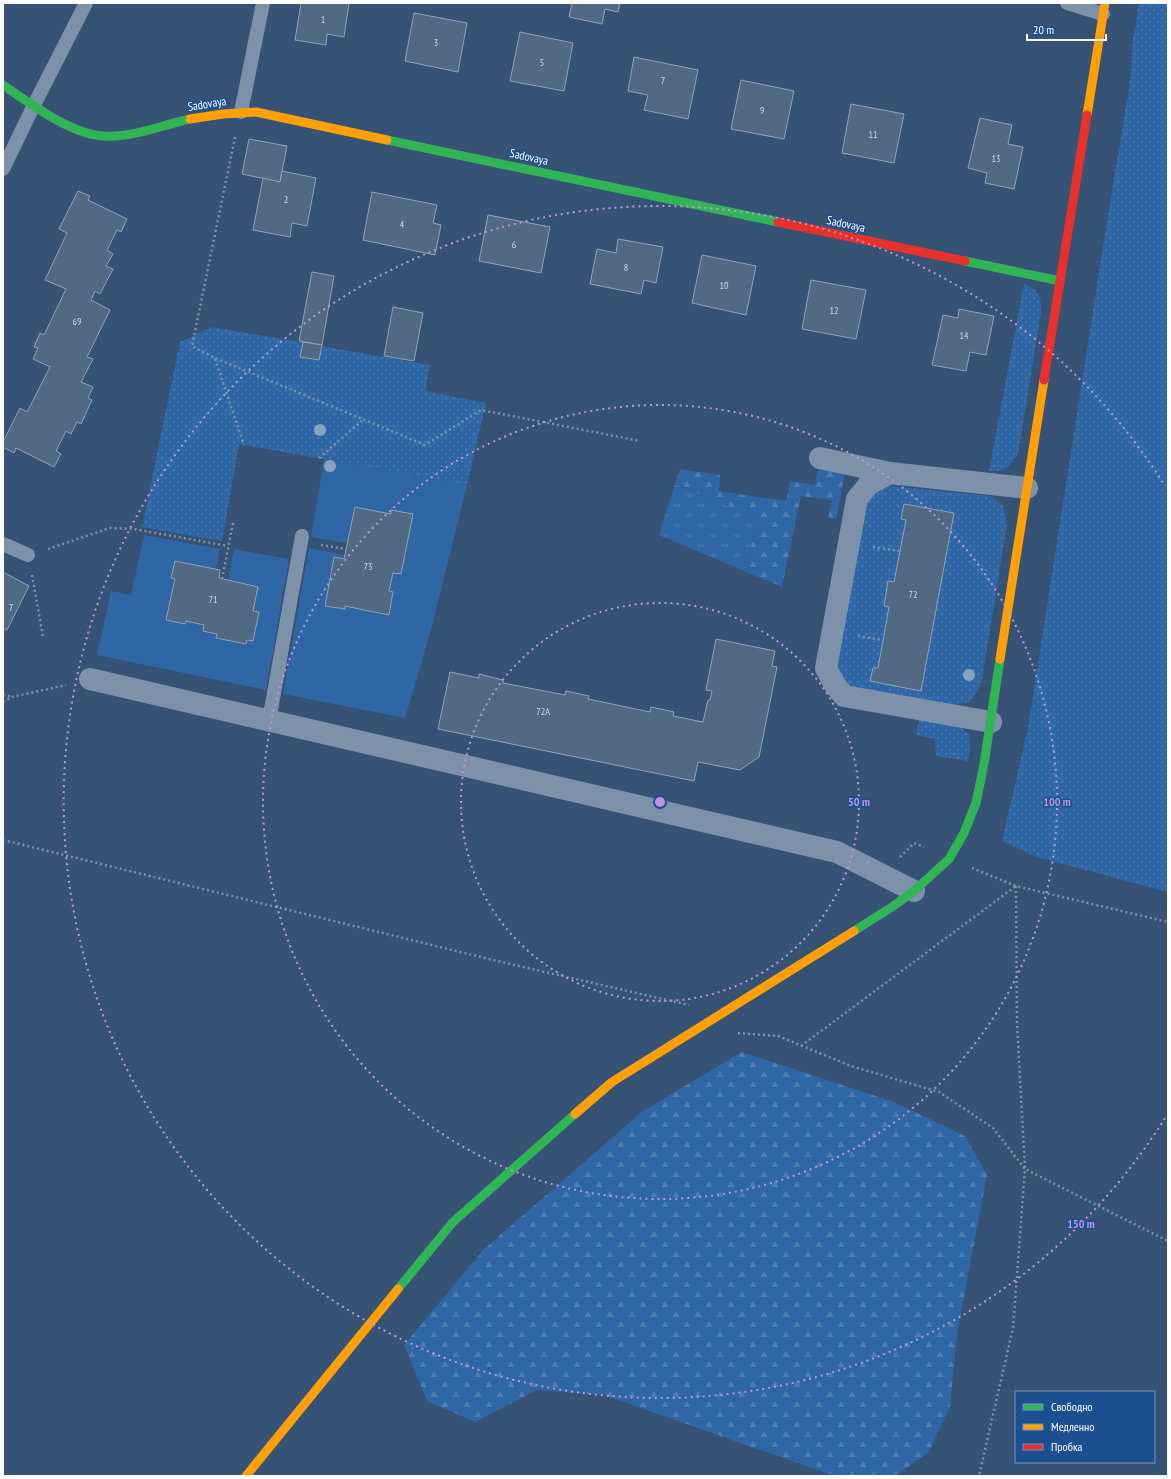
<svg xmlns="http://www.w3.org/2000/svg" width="1171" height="1479" viewBox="0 0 1171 1479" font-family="'PT Sans Narrow',sans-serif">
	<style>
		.grass { fill: url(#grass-dots) }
		.forest { fill: url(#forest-firs) }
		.park { fill: url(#park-tufts) }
		.garden { fill: #2f66a5 }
		.building { fill: #526984; stroke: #92a2b6 }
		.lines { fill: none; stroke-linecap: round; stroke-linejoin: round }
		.path { stroke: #7d92a8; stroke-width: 2.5; stroke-dasharray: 2 3; stroke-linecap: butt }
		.lane { stroke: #7d92a8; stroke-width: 14 }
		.street { stroke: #7d92a8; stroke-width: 22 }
		.fast { stroke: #30b455; stroke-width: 9 }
		.slow { stroke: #ff9f0a; stroke-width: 9 }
		.jam { stroke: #e5322d; stroke-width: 9 }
		.tree { fill: #8aa2be }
		.ring { fill: none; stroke: #bd96df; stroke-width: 2; stroke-dasharray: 2 4 }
		.labels { text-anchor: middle; stroke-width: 3; stroke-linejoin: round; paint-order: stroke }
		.number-label { font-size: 10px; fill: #d4dae0 }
		.street-label { font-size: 12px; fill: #fff; stroke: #1b4f8f }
		.centre { fill: #bd96df; stroke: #1b4f8f; stroke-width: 2 }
		.ring-label { font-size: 12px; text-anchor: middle; font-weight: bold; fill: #bd96df; stroke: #1b4f8f; stroke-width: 3; stroke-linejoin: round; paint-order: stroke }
	</style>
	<defs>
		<pattern id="grass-dots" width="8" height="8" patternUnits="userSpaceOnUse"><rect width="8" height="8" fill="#2f66a5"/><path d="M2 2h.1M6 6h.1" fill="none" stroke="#4e7db2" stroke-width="1.8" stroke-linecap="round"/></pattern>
		<pattern id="forest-firs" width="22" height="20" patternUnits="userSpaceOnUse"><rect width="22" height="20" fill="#2f66a5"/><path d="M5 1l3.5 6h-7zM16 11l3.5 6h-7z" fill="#4e7db2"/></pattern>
		<pattern id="park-tufts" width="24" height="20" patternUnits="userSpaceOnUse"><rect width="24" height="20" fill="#2f66a5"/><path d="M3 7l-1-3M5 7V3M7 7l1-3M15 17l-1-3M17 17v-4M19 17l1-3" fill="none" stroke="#4e7db2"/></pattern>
	</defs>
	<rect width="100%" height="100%" fill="#365274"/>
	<g class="grass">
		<polygon points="1139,3 1168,3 1168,892 1037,857 1002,841 1028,728 1103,247 1131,75 1133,40"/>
		<path d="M1024,284c16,7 17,12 17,29l-23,140c-9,15 -12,19 -29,18z"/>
		<polygon points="212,327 430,365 425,391 486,403 467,485 239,444 222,541 142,527 180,342"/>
		<polygon points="869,484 990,496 1003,506 1007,524 981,685 970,702 951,705 835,685 857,499"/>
		<polygon points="919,719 961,727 969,734 970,748 968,761 936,756 935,739 916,735"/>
	</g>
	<g class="forest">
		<polygon points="818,468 845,473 836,519 828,518 832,500 801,496 782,587 744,571 759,519 675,484 680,469 720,475 719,491 786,501 790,481 815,485"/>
		<polygon points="742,1052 894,1102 965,1136 987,1175 957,1334 950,1407 929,1452 895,1476 845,1476 829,1474 604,1395 537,1390 475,1422 427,1401 404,1345 484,1249 643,1111"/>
	</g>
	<polygon class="park" points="675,484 759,519 744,571 659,535"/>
	<g class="garden">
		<polygon points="324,459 467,485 430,634 405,718 283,694 309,548 345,555 344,559 335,557 325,606 345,609 345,606 389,615 393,592 389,591 393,573 401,574 413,514 392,510 391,514 355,507 347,543 311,537"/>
		<polygon points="144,535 220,549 216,569 175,561 171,578 175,579 166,620 185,624 186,621 204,625 217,634 217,638 246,644 247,640 253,641 259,612 253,611 258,587 228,580 234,549 289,559 266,690 97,655 111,591 131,595"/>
	</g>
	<g class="building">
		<polygon points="301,3 349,3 344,37 327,34 326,45 295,40"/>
		<polygon points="572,3 620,3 618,12 605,9 602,24 569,17"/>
		<polygon points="414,13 467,23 458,72 405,61"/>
		<polygon points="520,32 573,43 564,91 510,81"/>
		<polygon points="634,57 698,70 688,119 644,110 648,95 628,91"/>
		<polygon points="741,80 794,91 784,139 731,129"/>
		<polygon points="851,104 904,114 894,163 842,153"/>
		<polygon points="980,118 1012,125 1008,144 1023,147 1014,189 985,183 987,173 968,168"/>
		<polygon points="249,139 287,146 280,182 242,174"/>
		<polygon points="282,171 316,178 307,226 292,223 290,237 253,230 263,178 280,182"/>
		<polygon points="78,191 90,196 88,200 127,219 121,232 117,230 107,250 113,254 106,266 113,269 100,294 95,291 91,300 110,310 87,357 93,359 81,382 93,387 88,398 92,400 81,424 77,422 71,434 66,431 56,451 61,454 54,467 16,448 14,453 3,447 3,442 20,408 27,412 50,367 33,359 38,348 34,347 40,333 44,335 66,289 45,280 67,233 59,229"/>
		<polygon points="372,192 437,205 433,223 441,225 435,255 363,240"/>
		<polygon points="488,215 550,227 541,273 479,261"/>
		<polygon points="618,239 663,247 656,283 644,280 641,294 590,284 597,249 616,253"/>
		<polygon points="702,255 756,266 746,315 692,303"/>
		<polygon points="312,272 334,276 322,345 299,341"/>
		<polygon points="811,280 866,290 856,339 802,329"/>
		<polygon points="393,307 423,313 414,361 384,356"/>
		<polygon points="959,309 994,316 986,355 970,352 966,371 932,365 943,315 958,318"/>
		<polygon points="303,342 322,345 319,360 300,357"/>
		<polygon points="904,504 954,513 921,691 870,681 873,668 878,668 889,607 884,606 888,581 894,582 906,520 901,519"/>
		<polygon points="355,507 391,514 391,510 413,514 401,574 393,573 389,591 393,592 389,615 345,606 345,609 325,606 334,557 344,559"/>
		<polygon points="175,561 220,570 219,578 258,587 253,611 259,612 253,641 247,640 246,644 216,638 217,634 203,631 204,625 186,621 185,624 166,620 175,579 171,578"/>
		<polygon points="3,572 29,586 7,630 3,628"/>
		<polygon points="716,639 775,651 772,666 777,667 759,757 740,770 698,762 694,781 438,729 450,672 479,678 479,674 503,680 503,683 565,695 566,691 589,696 588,699 650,712 651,707 674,712 673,716 703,722 708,700 710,700 712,691 706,690"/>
	</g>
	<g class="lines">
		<g class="path">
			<polyline points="235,137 192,346 215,358 425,445 481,410 640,441"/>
			<polyline points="215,359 244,445"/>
			<polyline points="319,458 364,419"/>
			<polyline points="321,545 346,549"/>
			<polyline points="873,547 900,551"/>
			<polyline points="48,549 110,528 134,529 228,546"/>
			<polyline points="32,575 43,637"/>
			<polyline points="222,579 233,523"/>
			<polyline points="858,636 883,640"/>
			<polyline points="3,695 12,697"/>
			<polyline points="3,702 12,697 66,685"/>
			<polyline points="3,840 497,961 689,1005"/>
			<polyline points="900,857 914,843 924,847"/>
			<polyline points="972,868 1016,886 1168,922"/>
			<polyline points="1016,886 1017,1023 1025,1169 1168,1241"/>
			<polyline points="738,1033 778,1036 851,1066 939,1092 993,1128 1025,1169 1013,1328 979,1476"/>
			<polyline points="801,1046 1016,886"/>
		</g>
		<g class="lane">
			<polyline points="1067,3 1103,14"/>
			<polyline points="241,112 263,3"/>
			<polyline points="3,169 34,105 86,3"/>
			<polyline points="3,544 28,555"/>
			<polyline points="269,721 302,536"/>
		</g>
		<g class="street">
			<polyline points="820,458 890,473 1027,488"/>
			<polyline points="890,473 869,484 857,499 826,668 835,685 844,696 991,722"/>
			<polyline points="90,679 837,852 914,891"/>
		</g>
		<g class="fast">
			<path d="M3,85c27,18 67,49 100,51 29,2 59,-11 87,-17"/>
			<polyline points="387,140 778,222"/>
			<polyline points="965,261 1060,281"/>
			<polyline points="854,931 892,907 914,891 949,859 964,833 976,803 984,764 1000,659"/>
			<polyline points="398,1289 453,1222 575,1114"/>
		</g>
		<g class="slow">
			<polyline points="1087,115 1105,3"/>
			<polyline points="190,119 223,114 256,112 387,140"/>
			<polyline points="1000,659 1044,380"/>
			<polyline points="575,1114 612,1082 854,931"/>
			<polyline points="246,1476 398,1289"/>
		</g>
		<g class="jam">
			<polyline points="778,222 965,261"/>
			<polyline points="1044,380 1087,115"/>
		</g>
	</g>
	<g class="tree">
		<circle cx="320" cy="430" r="6"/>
		<circle cx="330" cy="466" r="6"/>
		<circle cx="969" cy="675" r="6"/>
	</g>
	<g class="ring">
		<circle cx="660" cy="802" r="199"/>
		<circle cx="660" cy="802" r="397"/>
		<path d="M1165 1118A596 596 0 1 1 1165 486"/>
	</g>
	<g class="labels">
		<g class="number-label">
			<text x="323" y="23">1</text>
			<text x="436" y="46">3</text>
			<text x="542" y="66">5</text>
			<text x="663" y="84">7</text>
			<text x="762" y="114">9</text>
			<text x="873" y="138">11</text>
			<text x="996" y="162">13</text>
			<text x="286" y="203">2</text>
			<text x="402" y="228">4</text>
			<text x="514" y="248">6</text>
			<text x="626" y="271">8</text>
			<text x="724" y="289">10</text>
			<text x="834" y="314">12</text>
			<text x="77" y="325">69</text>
			<text x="964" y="339">14</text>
			<text x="368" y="570">73</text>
			<text x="913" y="598">72</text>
			<text x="213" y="603">71</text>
			<text x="11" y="611">7</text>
			<text x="543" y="715">72А</text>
		</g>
		<g class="street-label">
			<text transform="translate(207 104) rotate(-9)" y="4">Sadovaya</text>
			<text transform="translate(529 157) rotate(12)" y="4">Sadovaya</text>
			<text transform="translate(846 224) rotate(12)" y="4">Sadovaya</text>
		</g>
	</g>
	<circle cx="660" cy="802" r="6" class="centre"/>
	<g class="ring-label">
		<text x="859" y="806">50 m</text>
		<text x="1057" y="806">100 m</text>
		<text x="1081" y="1228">150 m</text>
	</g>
	<rect width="1171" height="1479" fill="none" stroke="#ffffff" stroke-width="8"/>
	<rect x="1015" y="1391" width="140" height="72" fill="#1b4f8f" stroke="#7695bc"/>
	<rect x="1023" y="1404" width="20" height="6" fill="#30b455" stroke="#7695bc"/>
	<text x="1051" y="1411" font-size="12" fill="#ffffff">Свободно</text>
	<rect x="1023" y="1424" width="20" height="6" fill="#ff9f0a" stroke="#7695bc"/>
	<text x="1051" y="1431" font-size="12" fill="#ffffff">Медленно</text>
	<rect x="1023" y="1444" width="20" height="6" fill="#e5322d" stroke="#7695bc"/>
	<text x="1051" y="1451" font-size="12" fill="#ffffff">Пробка</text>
	<path d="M1027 34v6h79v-6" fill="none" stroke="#ffffff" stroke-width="2"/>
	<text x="1033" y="34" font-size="12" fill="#ffffff" stroke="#1b4f8f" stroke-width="3" paint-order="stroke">20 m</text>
</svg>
